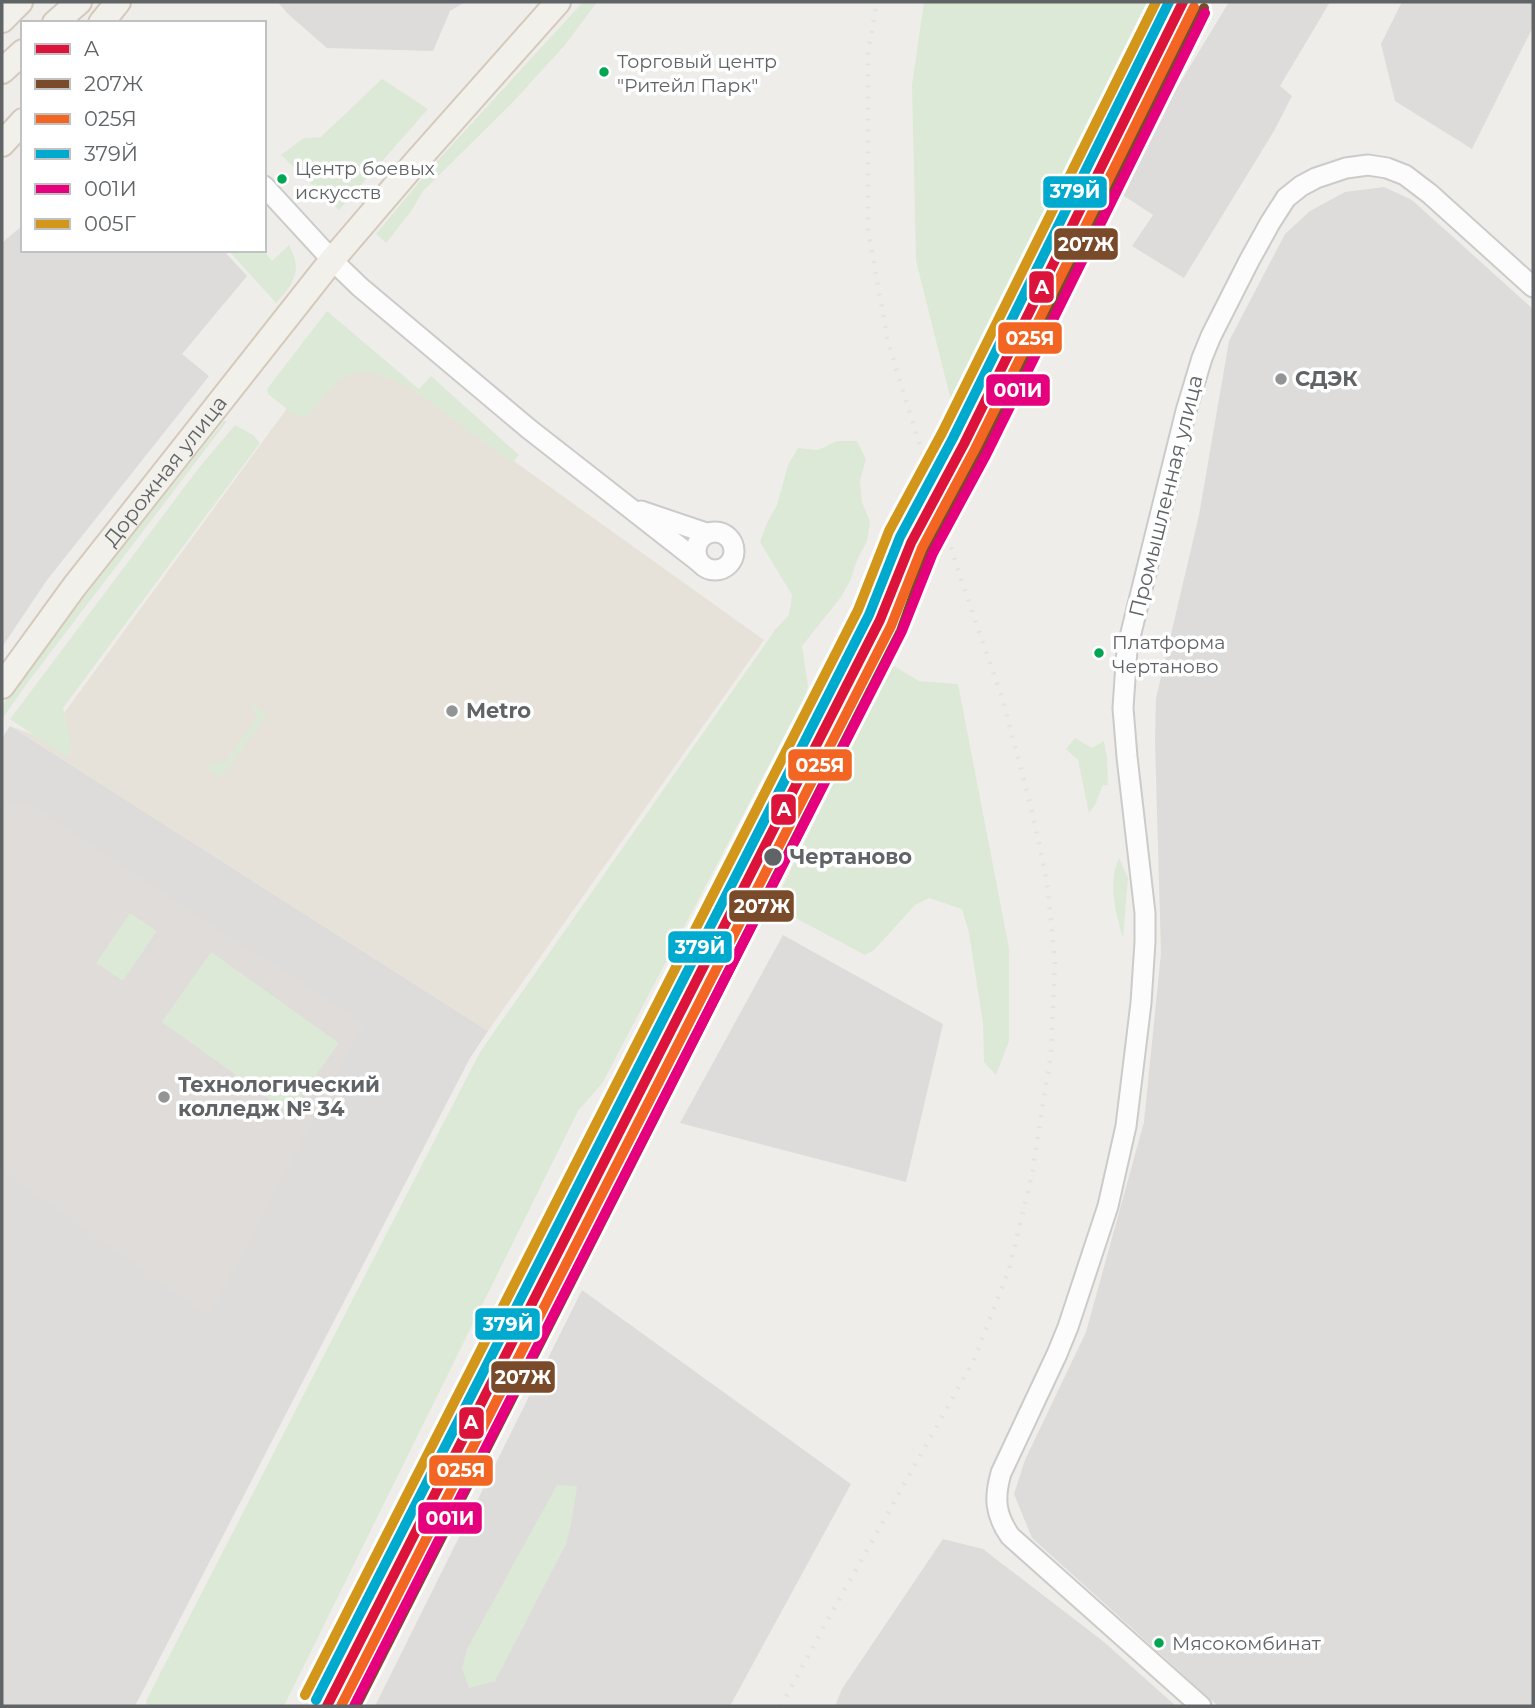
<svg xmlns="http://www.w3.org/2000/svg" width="1535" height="1708" viewBox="0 0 1535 1708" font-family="Montserrat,sans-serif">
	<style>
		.commercial { fill: #e7e2d9 }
		.industrial { fill: #dedcda }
		.education { fill: #dfdcd9 }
		.green { fill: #dce9d7 }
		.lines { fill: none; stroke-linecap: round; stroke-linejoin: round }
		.minor-casing { stroke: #cbcbca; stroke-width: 23 }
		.major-casing { stroke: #d4c9bb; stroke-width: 28 }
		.minor { stroke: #fdfcfc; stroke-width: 19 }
		.major { stroke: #f2f0ea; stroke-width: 24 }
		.rail { stroke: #e3e3e2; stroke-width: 4.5; stroke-dasharray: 2 9; stroke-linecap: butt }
		.rail-1-casing { stroke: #fff; stroke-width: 16 }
		.rail-2-casing { stroke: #fff; stroke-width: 16 }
		.rail-3-casing { stroke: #fff; stroke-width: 16 }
		.rail-4-casing { stroke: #fff; stroke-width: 16 }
		.rail-5-casing { stroke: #fff; stroke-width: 16 }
		.rail-6-casing { stroke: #fff; stroke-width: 16 }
		.rail-1 { stroke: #dc143c; stroke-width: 10 }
		.rail-2 { stroke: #7a4b2a; stroke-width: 10 }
		.rail-3 { stroke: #f26522; stroke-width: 10 }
		.rail-4 { stroke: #00a9ce; stroke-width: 10 }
		.rail-5 { stroke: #e5007d; stroke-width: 10 }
		.rail-6 { stroke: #d1961a; stroke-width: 10 }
		.bus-dot { fill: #00a651; stroke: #fff; stroke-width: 2.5 }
		.poi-dot { fill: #929495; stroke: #fff; stroke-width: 2.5 }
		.stop-dot { fill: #606467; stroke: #fff; stroke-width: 2.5 }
		.labels { text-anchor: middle; stroke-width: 7; stroke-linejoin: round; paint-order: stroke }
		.bus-label { font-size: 19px; fill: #606467; stroke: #fff; text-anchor: start }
		.poi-label { font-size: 21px; font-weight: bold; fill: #606467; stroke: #fff; text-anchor: start }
		.street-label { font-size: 21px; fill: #606467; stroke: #fff }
		.stop-label { font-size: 21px; font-weight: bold; fill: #606467; stroke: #fff; text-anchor: start }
		.line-badge { stroke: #fff; stroke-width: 2.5 }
		.badge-label { font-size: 19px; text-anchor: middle; font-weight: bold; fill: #fff }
	</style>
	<rect width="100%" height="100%" fill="#efedea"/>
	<polygon class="commercial" points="374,361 764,640 488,1031 10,726 45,739 310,377"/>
	<g class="industrial">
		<polygon points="278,2 465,2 450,11 433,51 327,48 287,13"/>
		<polygon points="1229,2 1330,2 1280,86 1292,96 1274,131 1184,278 1132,246 1153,215 1115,190"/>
		<polygon points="1402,2 1533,2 1533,27 1472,149 1395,101 1381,44"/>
		<polygon points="1384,187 1412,200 1533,309 1533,1706 1218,1706 1032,1538 1014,1494 1025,1460 1086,1332 1144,1122 1161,953 1155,742 1156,698 1199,515 1229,341 1285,234 1310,211 1345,192"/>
		<polygon points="23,225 23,250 223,250 247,276 182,354 209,376 47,580 2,647 2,243"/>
		<polygon points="10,726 488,1031 470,1058 135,1706 2,1706 2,738"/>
		<polygon points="783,935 943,1024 906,1182 680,1123"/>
		<polygon points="582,1290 851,1484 730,1706 375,1706"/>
		<polygon points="943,1539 983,1549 1104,1642 1176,1706 835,1706 842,1689"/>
	</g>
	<polygon class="education" points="24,801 364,1024 209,1317 2,1170 2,807"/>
	<g class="green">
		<polygon points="583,2 597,2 565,45 513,102 423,191 412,210 386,243 376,234 429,170"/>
		<polygon points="924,2 1163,2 957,425 916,261 912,85"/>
		<polygon points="382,79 428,109 339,210 281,155 304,138 321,137"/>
		<path d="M289,245c14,25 5,39 -13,58l-48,-53h35l9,11z"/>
		<polygon points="327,311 419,389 431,376 519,455 512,463 413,389 378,374 356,373 340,378 308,416 296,416 268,394 267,389"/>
		<polygon points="224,421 227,421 28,682 2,719 2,705 126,543"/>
		<polygon points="235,425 253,435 260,443 63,708 72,749 66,757 10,719 198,469"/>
		<polygon points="837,441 857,441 866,459 860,481 862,502 870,522 867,541 857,560 851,579 841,597 802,646 808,686 803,705 791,723 603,1082 578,1111 284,1706 147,1706 146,1701 480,1052 775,630 789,615 792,595 760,542 767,523 777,505 788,465 798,448 818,450"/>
		<polygon points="892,665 919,681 958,684 1009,948 1009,1041 996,1075 984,1062 983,1023 969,933 962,909 929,898 915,905 874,950 865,955 773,906"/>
		<polygon points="255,705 267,715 222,776 216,776 207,769 212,763 225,762 258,716 252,707"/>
		<polygon points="1075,738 1092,748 1104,741 1107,758 1108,785 1103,785 1095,805 1089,813 1078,760 1066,749"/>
		<path d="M1119,858l9,20 -5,60c-7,-26 -16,-54 -4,-80z"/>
		<polygon points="130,913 157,931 123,981 96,963"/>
		<polygon points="211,952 339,1043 289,1113 162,1022"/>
		<polygon points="557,1485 577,1486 571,1524 566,1544 495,1681 469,1688 462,1669 467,1649"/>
	</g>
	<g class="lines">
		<defs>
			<g id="minor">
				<polyline points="264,186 332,260 360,287 529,429 699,562"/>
				<polyline points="641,511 706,533"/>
				<circle cx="715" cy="551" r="19"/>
				<path d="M1201,1706l-191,-170c-15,-22 -16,-38 -9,-63l56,-119 11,-27 40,-121 18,-80 15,-123 4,-61v-29l-18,-156 -4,-49 4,-59 59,-238 16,-53 9,-22 38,-75 21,-38 16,-25 15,-12 15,-8 30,-10 22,-3 19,3 18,7 25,19 103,93"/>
			</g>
			<g id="major">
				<polyline points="2,20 20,2"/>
				<polyline points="55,23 79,2"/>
				<polyline points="101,23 118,2"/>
				<polyline points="2,71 23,52"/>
				<polyline points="2,144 23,121"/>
				<path id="s1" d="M2,686l72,-99 258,-327 83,-97 143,-161"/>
			</g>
		</defs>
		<use href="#minor" class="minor-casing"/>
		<use href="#major" class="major-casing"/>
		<use href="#minor" class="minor"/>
		<use href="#major" class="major"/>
		<polyline class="rail" points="781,1706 827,1621 974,1360 1009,1269 1032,1175 1051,1053 1055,961 1047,881 1031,807 1003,701 960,576 888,342 868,229 868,52 877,2"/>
		<defs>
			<polyline id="rail-1" points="327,1706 880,620 911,543 964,444 1183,2"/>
			<polyline id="rail-2" points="356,1706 901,631 928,555 981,453 1204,8"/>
			<polyline id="rail-3" points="341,1706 891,626 922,548 975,449 1194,7"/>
			<polyline id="rail-4" points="316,1700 869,615 900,537 953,438 1169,2"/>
			<polyline id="rail-5" points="354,1706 902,631 933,553 986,455 1205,13"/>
			<polyline id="rail-6" points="305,1695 858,610 889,531 942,433 1156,2"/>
		</defs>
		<use href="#rail-1" class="rail-1-casing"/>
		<use href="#rail-2" class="rail-2-casing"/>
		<use href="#rail-3" class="rail-3-casing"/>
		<use href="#rail-4" class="rail-4-casing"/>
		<use href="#rail-5" class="rail-5-casing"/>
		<use href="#rail-6" class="rail-6-casing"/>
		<use href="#rail-1" class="rail-1"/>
		<use href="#rail-2" class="rail-2"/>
		<use href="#rail-3" class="rail-3"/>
		<use href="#rail-4" class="rail-4"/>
		<use href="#rail-5" class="rail-5"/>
		<use href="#rail-6" class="rail-6"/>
	</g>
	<g class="bus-dot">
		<circle cx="604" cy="72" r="6"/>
		<circle cx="282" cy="179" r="6"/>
		<circle cx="1099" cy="653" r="6"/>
		<circle cx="1159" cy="1643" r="6"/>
	</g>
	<g class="poi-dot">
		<circle cx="1281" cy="379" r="7"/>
		<circle cx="452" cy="711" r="7"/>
		<circle cx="164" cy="1097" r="7"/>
	</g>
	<circle class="stop-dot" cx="773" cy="857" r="10"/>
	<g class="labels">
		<g class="bus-label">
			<text x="617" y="68">Торговый центр<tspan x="617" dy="24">"Ритейл Парк"</tspan></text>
			<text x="295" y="175">Центр боевых<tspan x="295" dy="24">искусств</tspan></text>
			<text x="1112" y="649">Платформа<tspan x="1112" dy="24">Чертаново</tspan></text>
			<text x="1172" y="1650">Мясокомбинат</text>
		</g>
		<g class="poi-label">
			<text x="1295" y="386">СДЭК</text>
			<text x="466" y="718">Metro</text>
			<text x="178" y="1092">Технологический<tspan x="178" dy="24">колледж № 34</tspan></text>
		</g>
		<g class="street-label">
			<text dy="7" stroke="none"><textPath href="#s1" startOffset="270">Дорожная улица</textPath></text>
			<text transform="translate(1166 496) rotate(-76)" y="7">Промышленная улица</text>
		</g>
		<g class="stop-label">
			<text x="790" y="864">Чертаново</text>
		</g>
	</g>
	<g class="line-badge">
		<rect x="1042" y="175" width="66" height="34" rx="7" fill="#00a9ce"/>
		<rect x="1053" y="227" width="66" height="34" rx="7" fill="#7a4b2a"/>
		<rect x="1028" y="270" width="27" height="34" rx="7" fill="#dc143c"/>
		<rect x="997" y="321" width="66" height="34" rx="7" fill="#f26522"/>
		<rect x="985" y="373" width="66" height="34" rx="7" fill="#e5007d"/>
		<rect x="787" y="748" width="66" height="34" rx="7" fill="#f26522"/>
		<rect x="770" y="793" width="27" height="33" rx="7" fill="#dc143c"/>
		<rect x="728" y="889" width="67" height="34" rx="7" fill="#7a4b2a"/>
		<rect x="667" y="930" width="66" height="34" rx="7" fill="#00a9ce"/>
		<rect x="474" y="1307" width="67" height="34" rx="7" fill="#00a9ce"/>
		<rect x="490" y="1360" width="66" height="34" rx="7" fill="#7a4b2a"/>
		<rect x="458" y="1406" width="27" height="34" rx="7" fill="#dc143c"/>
		<rect x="428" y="1454" width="66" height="33" rx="7" fill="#f26522"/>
		<rect x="417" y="1501" width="66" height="34" rx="7" fill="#e5007d"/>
	</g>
	<g class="badge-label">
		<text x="1075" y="198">379Й</text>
		<text x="1086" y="251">207Ж</text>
		<text x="1042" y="294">A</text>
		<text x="1030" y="345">025Я</text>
		<text x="1018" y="397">001И</text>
		<text x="820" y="772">025Я</text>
		<text x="784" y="816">A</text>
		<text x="762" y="913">207Ж</text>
		<text x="700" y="954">379Й</text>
		<text x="508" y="1331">379Й</text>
		<text x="523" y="1384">207Ж</text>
		<text x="471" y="1429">A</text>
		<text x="461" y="1477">025Я</text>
		<text x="450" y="1525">001И</text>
	</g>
	<rect width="1535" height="1708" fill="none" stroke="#606467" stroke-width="7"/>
	<rect x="21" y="21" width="245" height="231" fill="#ffffff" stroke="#bfc1c2" stroke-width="2"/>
	<rect x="35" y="44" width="35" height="10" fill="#dc143c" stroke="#bfc1c2" stroke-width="2"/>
	<text x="84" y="56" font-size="21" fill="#606467">A</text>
	<rect x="35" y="79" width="35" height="10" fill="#7a4b2a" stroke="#bfc1c2" stroke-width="2"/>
	<text x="84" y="91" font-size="21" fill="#606467">207Ж</text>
	<rect x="35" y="114" width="35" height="10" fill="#f26522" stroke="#bfc1c2" stroke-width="2"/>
	<text x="84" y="126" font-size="21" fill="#606467">025Я</text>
	<rect x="35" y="149" width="35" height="10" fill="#00a9ce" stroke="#bfc1c2" stroke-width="2"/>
	<text x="84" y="161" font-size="21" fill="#606467">379Й</text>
	<rect x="35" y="184" width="35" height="10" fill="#e5007d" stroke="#bfc1c2" stroke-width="2"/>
	<text x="84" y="196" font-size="21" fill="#606467">001И</text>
	<rect x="35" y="219" width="35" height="10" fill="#d1961a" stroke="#bfc1c2" stroke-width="2"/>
	<text x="84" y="231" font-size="21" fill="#606467">005Г</text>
</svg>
